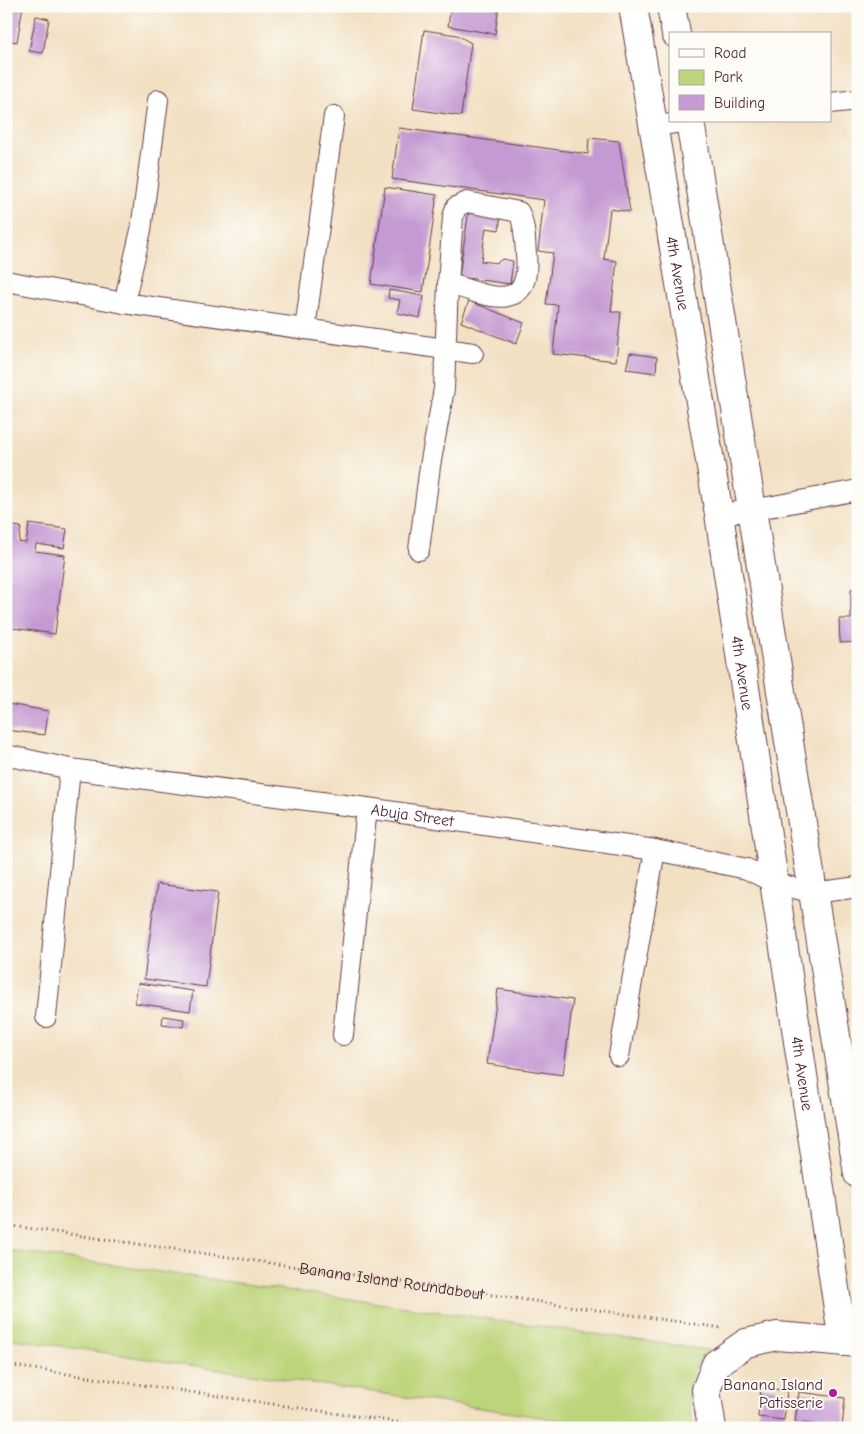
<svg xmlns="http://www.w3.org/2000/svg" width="864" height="1434" viewBox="0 0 864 1434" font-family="'Comic Neue',sans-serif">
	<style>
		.green { fill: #bdd57a; stroke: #847a52 }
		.building { fill: #c49ad3 }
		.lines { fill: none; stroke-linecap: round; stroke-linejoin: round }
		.street-casing { stroke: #633c42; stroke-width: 22 }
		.secondary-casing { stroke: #633c42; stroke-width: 30 }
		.path { stroke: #633c42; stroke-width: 3; stroke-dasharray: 1 4; stroke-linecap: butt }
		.street { stroke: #fff; stroke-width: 20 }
		.secondary { stroke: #fff; stroke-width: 28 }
		.poi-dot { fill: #b5179e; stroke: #fdfcf7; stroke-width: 2 }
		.labels { text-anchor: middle; stroke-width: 4; stroke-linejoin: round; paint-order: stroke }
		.street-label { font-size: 16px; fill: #4a1f2b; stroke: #fdfcf7 }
		.poi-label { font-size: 16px; fill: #4a1f2b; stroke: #fdfcf7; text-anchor: end }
	</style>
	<rect width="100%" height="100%" fill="#fdfcf7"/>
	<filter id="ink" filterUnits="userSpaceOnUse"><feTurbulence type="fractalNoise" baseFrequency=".02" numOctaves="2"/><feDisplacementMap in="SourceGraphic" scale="10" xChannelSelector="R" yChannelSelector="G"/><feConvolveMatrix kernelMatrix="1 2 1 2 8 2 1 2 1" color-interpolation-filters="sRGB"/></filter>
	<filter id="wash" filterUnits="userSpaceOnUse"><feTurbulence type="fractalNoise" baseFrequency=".0096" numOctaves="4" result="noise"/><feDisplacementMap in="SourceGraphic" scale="20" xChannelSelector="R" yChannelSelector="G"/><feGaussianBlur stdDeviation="1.12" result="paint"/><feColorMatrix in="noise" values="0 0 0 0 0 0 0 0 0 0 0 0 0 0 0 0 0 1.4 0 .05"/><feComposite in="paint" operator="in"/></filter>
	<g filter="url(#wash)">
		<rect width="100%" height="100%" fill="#f2e0c3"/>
		<path class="green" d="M6,1250l702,100c-22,21 -22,50 -15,78h-78l-609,-90z"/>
		<g id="blocks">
			<g class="building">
				<polygon points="6,6 23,6 17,42 6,40"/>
				<polygon points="451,6 499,6 495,34 448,26"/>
				<polygon points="36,16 49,19 43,53 29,51"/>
				<polygon points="424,30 457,35 471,43 461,116 413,109"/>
				<polygon points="399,128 588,154 589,138 619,141 630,212 610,209 604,259 617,261 611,312 621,312 616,361 553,354 558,305 546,304 553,253 538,251 544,200 392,179"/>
				<polygon points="385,187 437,195 423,292 371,284"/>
				<polygon points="469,209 501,214 499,230 486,228 481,261 497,263 502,259 513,261 510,284 459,277"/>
				<polygon points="389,290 424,296 420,318 397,313 400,300 388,298"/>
				<polygon points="469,301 524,323 516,344 461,322"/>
				<polygon points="630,353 657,357 656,373 626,369"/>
				<polygon points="29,524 67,529 64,548 36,544 35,551 65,555 55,634 6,627 6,525 21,527 19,542 26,543"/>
				<polygon points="851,589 858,589 858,642 840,643 839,619 851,619"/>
				<polygon points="8,704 48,711 45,735 6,730"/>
				<polygon points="157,884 218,892 206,987 144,979"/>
				<polygon points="138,983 193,991 190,1011 135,1003"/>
				<polygon points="498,989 573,1000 563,1075 487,1064"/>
				<polygon points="163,1016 184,1019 183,1027 162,1024"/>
				<polygon points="761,1387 787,1391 784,1420 758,1417"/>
				<polygon points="799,1392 845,1398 842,1428 795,1422"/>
			</g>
		</g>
	</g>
	<g filter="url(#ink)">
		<use href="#blocks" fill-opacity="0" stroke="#633c42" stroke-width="1"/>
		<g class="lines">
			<defs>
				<g id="street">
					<polyline points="830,103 858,100"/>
					<polyline points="652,127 688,121"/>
					<polyline points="6,281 124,303 473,353"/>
					<polyline points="124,303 141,230 158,100"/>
					<polyline points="305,329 334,116"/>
					<polyline points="719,514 753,510 858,490"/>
					<path d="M419,550l11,-84 14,-77 4,-106c38,13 84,33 78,-29 -1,-14 -1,-29 -7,-42l-52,-10 -11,5 -3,10 -5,66"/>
					<path id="s2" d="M6,755l64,14 297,39 288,42 92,19 28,14 39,10 44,-6"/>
					<polyline points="46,1017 70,769"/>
					<polyline points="343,1035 367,808"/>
					<polyline points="619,1056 655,850"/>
				</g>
				<g id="secondary">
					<path id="s3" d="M633,6l86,508 124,828"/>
					<polyline points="671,6 676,34"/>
					<polyline points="690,121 858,1174"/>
					<polyline points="712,1428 706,1390 716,1364 746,1343 777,1336 858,1343"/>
				</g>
			</defs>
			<use href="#street" class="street-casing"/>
			<use href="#secondary" class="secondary-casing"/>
			<g class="path">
				<path id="s1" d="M6,1225l716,103"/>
				<polyline points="6,1365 437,1428"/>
			</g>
			<use href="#street" class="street"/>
			<use href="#secondary" class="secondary"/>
		</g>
	</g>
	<circle class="poi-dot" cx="833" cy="1393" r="5"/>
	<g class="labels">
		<g class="street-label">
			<text dy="6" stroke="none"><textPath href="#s3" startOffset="271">4th Avenue</textPath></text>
			<text dy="6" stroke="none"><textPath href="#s3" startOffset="676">4th Avenue</textPath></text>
			<text dy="6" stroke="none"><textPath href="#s2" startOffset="411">Abuja Street</textPath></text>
			<text dy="6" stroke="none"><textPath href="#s3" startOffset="1081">4th Avenue</textPath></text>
			<text dy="6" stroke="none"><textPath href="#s1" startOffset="390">Banana Island Roundabout</textPath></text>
		</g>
		<g class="poi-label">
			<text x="823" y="1390">Banana Island<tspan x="823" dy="18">Patisserie</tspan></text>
		</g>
	</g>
	<rect width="864" height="1434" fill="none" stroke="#fdfcf7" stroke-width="25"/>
	<rect x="669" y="32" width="162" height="90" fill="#fdfcf7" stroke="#b5a4a5"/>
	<rect x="679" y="49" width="25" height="8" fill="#ffffff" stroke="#b5a4a5"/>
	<text x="714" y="58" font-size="15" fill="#4a1f2b">Road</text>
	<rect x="679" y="70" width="25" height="15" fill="#bdd57a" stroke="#b5a4a5"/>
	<text x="714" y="82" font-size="15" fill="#4a1f2b">Park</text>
	<rect x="679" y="95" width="25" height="15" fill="#c49ad3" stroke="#b5a4a5"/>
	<text x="714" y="108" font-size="15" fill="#4a1f2b">Building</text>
</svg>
